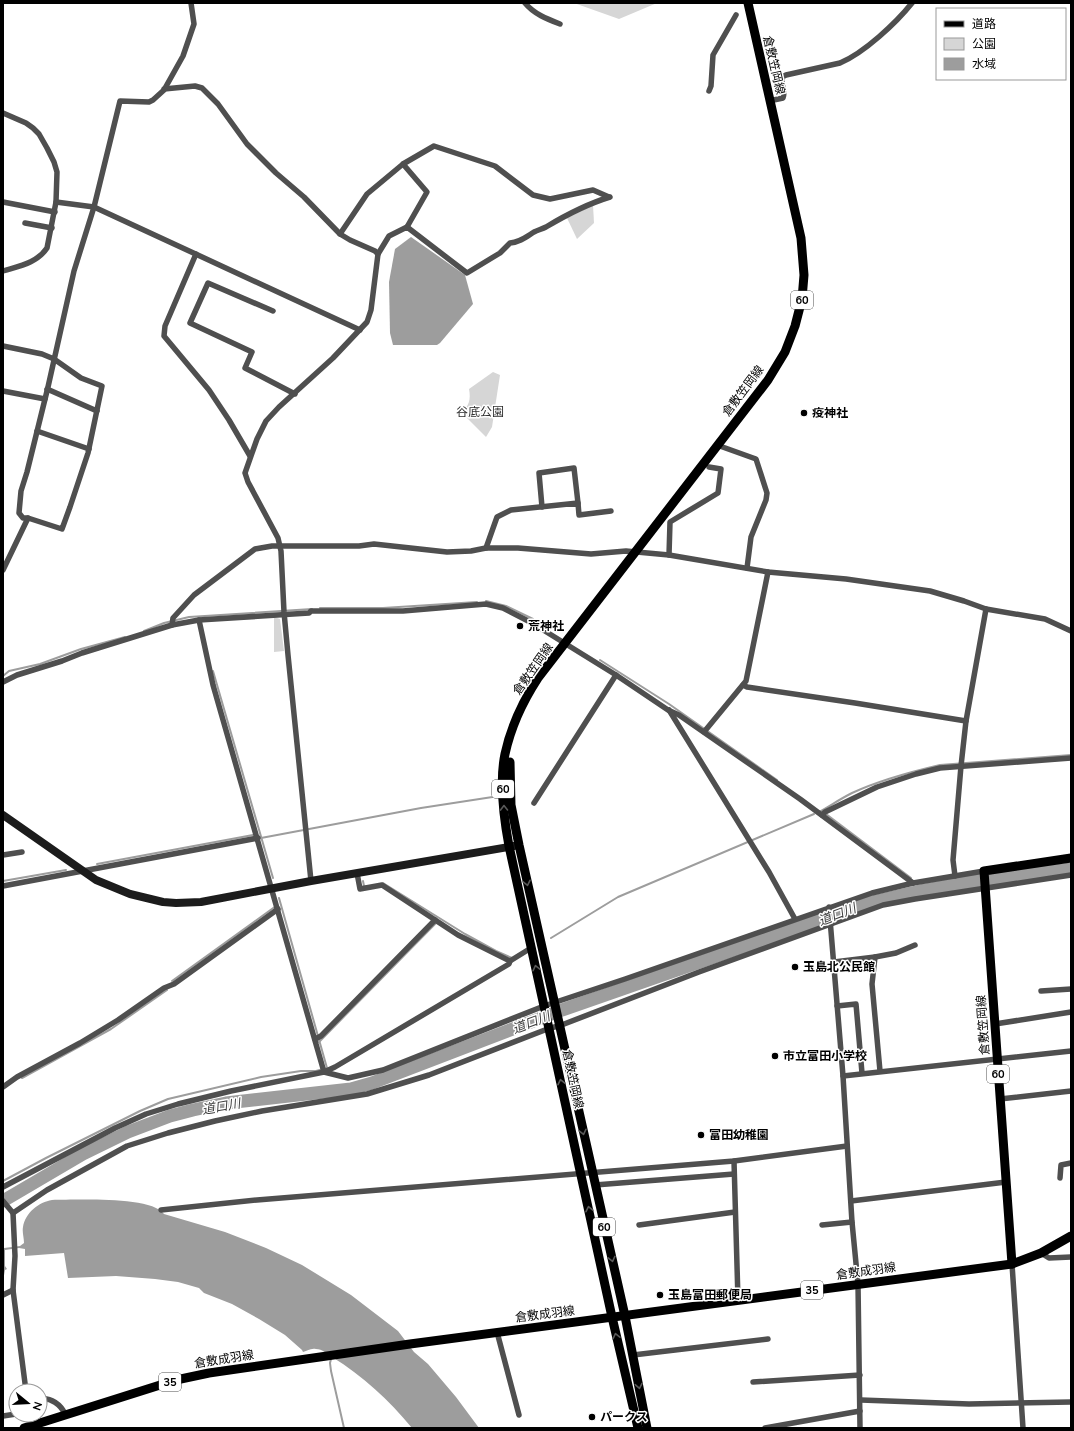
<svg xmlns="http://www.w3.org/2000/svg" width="1074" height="1431" viewBox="0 0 1074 1431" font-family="'Nunito Sans','Noto Sans JP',sans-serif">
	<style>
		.green { fill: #d6d6d6 }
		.water { fill: #9d9d9d }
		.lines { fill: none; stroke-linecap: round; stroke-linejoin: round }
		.stream { stroke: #9d9d9d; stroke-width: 2 }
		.river { stroke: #9d9d9d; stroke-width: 13 }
		.street { stroke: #4f4f4f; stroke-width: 5.5 }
		.secondary { stroke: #1c1c1c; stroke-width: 8 }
		.primary { stroke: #000; stroke-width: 9 }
		.oneway { stroke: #595959 }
		.poi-dot { fill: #000; stroke: #fff; stroke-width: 1.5 }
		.labels { text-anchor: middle; stroke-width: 3; stroke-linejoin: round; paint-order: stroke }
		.shield { fill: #fff; stroke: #4c4c4c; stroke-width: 1 }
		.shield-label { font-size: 11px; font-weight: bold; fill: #000 }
		.street-label { font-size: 12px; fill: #000; stroke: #fff }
		.park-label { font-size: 12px; fill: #2d2d2d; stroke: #fff }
		.poi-label { font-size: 12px; font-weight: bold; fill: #000; stroke: #fff; text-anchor: start }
		.water-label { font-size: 13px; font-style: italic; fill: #3e3e3e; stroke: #fff }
	</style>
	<rect width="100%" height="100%" fill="#fff"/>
	<g class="green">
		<polygon points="574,3 657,3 619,19"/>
		<polygon points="593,205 594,223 577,239 567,218"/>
		<path d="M493,372l7,3 -8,52 -6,10 -24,-24c7,-8 9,-13 7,-24z"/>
		<polygon points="274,617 280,619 284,651 274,652"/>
	</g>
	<g class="water">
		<polygon points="411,237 465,275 473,304 440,343 437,345 393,345 390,333 389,282 395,249"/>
		<path d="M52,1200c23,0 99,-4 112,14l61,18 41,16 36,17 49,30 47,36 16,21 14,12 28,33 23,31h-67c-23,-28 -49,-52 -80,-71 -4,-3 -10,-8 -16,-8 -6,-1 -8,2 -13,3l-1,-2 -17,-15 -26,-16 -27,-15 -28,-11 -5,-5 -21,-6 -23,-3 -39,-3 -48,2 -4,-25 -39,3v-7l-6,-1 -14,2v16l2,3 -2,1 -2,11v-45l1,12 16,-2 4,-3c0,-5 -2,-11 -1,-16 2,-14 16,-25 29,-27z"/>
	</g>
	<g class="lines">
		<g class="stream">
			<polyline points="486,601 506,606 533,619"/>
			<polyline points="320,608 383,608 477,602"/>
			<polyline points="144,631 164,623 189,617 312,609"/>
			<polyline points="600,660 669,704 777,780"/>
			<polyline points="213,671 273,878"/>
			<polyline points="3,676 9,671 40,664 81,649 125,637"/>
			<path d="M819,812c11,-6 21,-13 33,-19 28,-13 58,-21 88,-28l131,-10"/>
			<polyline points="826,814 911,878"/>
			<polyline points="261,838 421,808 499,796"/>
			<polyline points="97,864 253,835"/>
			<polyline points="3,881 66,870"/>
			<polyline points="363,881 364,886 365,886"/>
			<polyline points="383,883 465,934 496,951 512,958"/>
			<polyline points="919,886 920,891"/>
			<polyline points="551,938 618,897 814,814"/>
			<polyline points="172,981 276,906"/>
			<polyline points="319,1042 437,922"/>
			<polyline points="22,1078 111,1029 167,990"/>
			<polyline points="3,1181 46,1158 140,1111 168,1099 261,1077 301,1071 316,1071 327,1068 279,898"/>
			<polyline points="331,1359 330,1363 331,1371 344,1428"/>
		</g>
		<polyline class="river" points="3,1201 83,1154 128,1132 170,1116 193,1110 226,1103 351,1089 372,1083 562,1010 809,924 850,907 920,891 975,881 1071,869"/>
		<g class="street">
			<path d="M525,3c9,11 22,16 35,21"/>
			<polyline points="164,89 195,86 202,88 218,104 247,144 276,173 304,197 340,234 350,240 375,251 378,254"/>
			<polyline points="709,91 711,86 713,55 736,15"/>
			<path d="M769,101l14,-3c3,-7 -2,-13 -1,-21l4,-2 54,-12c24,-10 56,-40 72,-60"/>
			<path d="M3,113l23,10 7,5 6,6 8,14 7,14 3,10 -1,30 -9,46c-10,15 -28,18 -44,23"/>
			<polyline points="403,164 427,192 407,227"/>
			<polyline points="3,202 55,212"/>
			<polyline points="56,202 94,207 360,330"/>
			<polyline points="25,223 52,228"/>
			<polyline points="340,234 367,194 403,164 434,146 495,166 533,195 550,199 593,190 609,197"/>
			<polyline points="196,254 165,326 164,336 209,390 229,420 250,456"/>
			<polyline points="273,311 208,283 190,323 252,352 245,368 295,394"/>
			<polyline points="3,346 42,354 54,359 81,378 102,386 88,453 70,507 62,529 28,518 23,518 19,513 21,491 27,472 48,387 74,271 94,207 120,101 149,102 153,100 164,90 183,56 194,24 191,3"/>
			<polyline points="47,389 97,411"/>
			<polyline points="3,391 45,399"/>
			<polyline points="37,431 89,449"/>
			<polyline points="717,445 756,459 767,493 766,500 751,537 747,568"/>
			<polyline points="542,507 539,473 574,468 578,503"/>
			<polyline points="486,548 497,517 511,510 578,503 579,515 611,511"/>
			<polyline points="669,555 670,522 718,493 721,469 709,467"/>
			<polyline points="3,570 28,518"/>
			<polyline points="199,620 213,685 324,1072"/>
			<polyline points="172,625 173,618 194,595 255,549 272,546 359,546 374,544 447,552 471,551 486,548 518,548 591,554 626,551 669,555 768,572 846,579 930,591 964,601 986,609 1045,619 1071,631"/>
			<polyline points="3,682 17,675 62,661 82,653 172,625 199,620 309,613 311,611 403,611 486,604 503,608 532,623 616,675 668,710 679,715 800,799 913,883"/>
			<polyline points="743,685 747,687 855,703 966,721"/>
			<polyline points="669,710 769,872 795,919"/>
			<polyline points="704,732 746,681 768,572"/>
			<polyline points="534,803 616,675"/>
			<polyline points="822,815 825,812 877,787 916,774 940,768 1071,758"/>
			<polyline points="3,855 22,852"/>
			<polyline points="357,873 360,889 382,885 458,935 510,961"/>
			<polyline points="955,876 953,860 961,766 966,721 986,609"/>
			<path d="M311,881l-23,-226 -4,-43 -3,-61 -3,-13 -30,-56 -3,-9 12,-34 9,-18 13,-14 54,-49 34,-36 4,-12 7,-56 11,-18 18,-9 60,46 33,-20 10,-10c10,-1 16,-6 24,-11 4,-2 8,-3 12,-5 20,-12 41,-23 64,-30"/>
			<polyline points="3,886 258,838"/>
			<polyline points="829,907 843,1076 852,1222 858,1284 860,1428"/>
			<polyline points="875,957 896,953 915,945"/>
			<polyline points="834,962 875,957 872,984 880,1071"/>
			<polyline points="1041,991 1071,989"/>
			<polyline points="837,1006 856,1004 862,1073"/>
			<polyline points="995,1024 1071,1012"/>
			<polyline points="315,1039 321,1036 435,920"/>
			<polyline points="324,1072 348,1078 383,1070 544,1006 625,979 872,893 913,883 984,871"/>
			<polyline points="843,1076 1071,1051"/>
			<polyline points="3,1087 17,1077 80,1043 118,1020 164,988 174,984 278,909"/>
			<polyline points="1000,1099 1071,1091"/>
			<polyline points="734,1161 738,1300"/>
			<polyline points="1060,1178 1061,1165 1071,1163"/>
			<polyline points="595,1185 734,1174"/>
			<polyline points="3,1187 115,1128 146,1114 178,1104 231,1091 324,1072 335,1067 509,964 510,961 531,948"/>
			<polyline points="3,1201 13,1213 15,1256 13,1290 26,1391"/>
			<polyline points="851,1201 1006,1182"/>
			<polyline points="161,1210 257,1200 734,1161 847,1146"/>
			<polyline points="13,1213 47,1190 127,1146 168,1133 215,1121 262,1111 367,1094 429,1075 550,1028 559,1026 699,972 883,905 915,899 1071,875"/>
			<polyline points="639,1225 735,1212"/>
			<polyline points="822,1225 852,1222"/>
			<polyline points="1041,1253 1049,1258 1071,1257"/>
			<polyline points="1012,1264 1023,1428"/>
			<polyline points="3,1295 13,1290"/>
			<polyline points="497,1332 519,1415"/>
			<polyline points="633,1355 768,1339"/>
			<polyline points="753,1382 860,1375"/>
			<path d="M40,1399c11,-2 21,6 25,15"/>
			<polyline points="861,1400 969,1404 1071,1402"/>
			<polyline points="3,1416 16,1414"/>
			<polyline points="765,1428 860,1411"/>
		</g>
		<polyline class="secondary" points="3,815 96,880 130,894 163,902 176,903 201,902 311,881 514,846"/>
		<g class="primary">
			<polyline points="510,762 511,805 519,845 625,1316 647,1428"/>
			<polyline points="1012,1264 984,871 1071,858"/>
			<polyline points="24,1428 176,1380 209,1373 410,1344 1012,1264 1041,1253 1071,1236"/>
			<path d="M638,1428l-26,-111 -103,-471c-5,-27 -10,-64 -4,-92 6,-28 18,-53 33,-76l230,-298 17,-28 10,-26 7,-27 2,-24 -3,-37 -53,-235"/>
		</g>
	</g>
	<defs><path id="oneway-chevron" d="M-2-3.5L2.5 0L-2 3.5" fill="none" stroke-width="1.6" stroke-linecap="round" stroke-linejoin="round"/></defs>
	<g class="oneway">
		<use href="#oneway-chevron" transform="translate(504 808) rotate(-91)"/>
		<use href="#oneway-chevron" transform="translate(527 883) rotate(78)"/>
		<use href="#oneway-chevron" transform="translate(536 968) rotate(-103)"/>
		<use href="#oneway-chevron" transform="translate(561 1082) rotate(-102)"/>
		<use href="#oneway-chevron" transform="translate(583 1132) rotate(77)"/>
		<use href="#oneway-chevron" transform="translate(589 1209) rotate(-102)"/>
		<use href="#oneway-chevron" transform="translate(612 1259) rotate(77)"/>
		<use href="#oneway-chevron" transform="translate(616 1336) rotate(-103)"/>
		<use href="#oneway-chevron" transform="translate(639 1386) rotate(79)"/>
	</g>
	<g class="poi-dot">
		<circle cx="804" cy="413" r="4"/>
		<circle cx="520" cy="626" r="4"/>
		<circle cx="795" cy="967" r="4"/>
		<circle cx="775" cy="1056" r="4"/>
		<circle cx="701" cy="1135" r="4"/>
		<circle cx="660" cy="1295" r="4"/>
		<circle cx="592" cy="1417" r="4"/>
	</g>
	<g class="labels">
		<g class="shield">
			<rect x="791" y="291" width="22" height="18" rx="3"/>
			<rect x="492" y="780" width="22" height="18" rx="3"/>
			<rect x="987" y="1065" width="22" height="18" rx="3"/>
			<rect x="593" y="1218" width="22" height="18" rx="3"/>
			<rect x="801" y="1281" width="22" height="18" rx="3"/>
			<rect x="159" y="1373" width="22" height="18" rx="3"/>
		</g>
		<g class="shield-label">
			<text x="802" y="304">60</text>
			<text x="503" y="793">60</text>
			<text x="998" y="1078">60</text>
			<text x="604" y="1231">60</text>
			<text x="812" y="1294">35</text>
			<text x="170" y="1386">35</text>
		</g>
		<g class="street-label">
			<text transform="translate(774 65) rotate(77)" y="4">倉敷笠岡線</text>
			<text transform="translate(743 391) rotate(-53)" y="4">倉敷笠岡線</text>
			<text transform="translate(533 669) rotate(-55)" y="4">倉敷笠岡線</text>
			<text transform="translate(983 1025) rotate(-94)" y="4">倉敷笠岡線</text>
			<text transform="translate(573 1079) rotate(78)" y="4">倉敷笠岡線</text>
			<text transform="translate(866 1271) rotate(-8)" y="4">倉敷成羽線</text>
			<text transform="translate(545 1314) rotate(-7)" y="4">倉敷成羽線</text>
			<text transform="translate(224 1359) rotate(-9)" y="4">倉敷成羽線</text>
		</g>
		<g class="park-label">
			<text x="480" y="416">谷底公園</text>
		</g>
		<g class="poi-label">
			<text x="812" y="417">疫神社</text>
			<text x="528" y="630">荒神社</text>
			<text x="803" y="971">玉島北公民館</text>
			<text x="783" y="1060">市立富田小学校</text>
			<text x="709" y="1139">富田幼稚園</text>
			<text x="668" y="1299">玉島富田郵便局</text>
			<text x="600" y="1421">パークス</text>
		</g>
		<g class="water-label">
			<text transform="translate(837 914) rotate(-21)" y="5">道口川</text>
			<text transform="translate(531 1022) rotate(-21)" y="5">道口川</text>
			<text transform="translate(221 1106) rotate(-10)" y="5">道口川</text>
		</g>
	</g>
	<rect width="1074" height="1431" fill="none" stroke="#000000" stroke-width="8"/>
	<rect x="936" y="8" width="130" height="72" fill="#ffffff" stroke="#999999"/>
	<rect x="944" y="21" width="20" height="6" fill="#000000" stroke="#999999"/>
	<text x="972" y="28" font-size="12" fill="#000000">道路</text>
	<rect x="944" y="38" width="20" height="12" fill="#d6d6d6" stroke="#999999"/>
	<text x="972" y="48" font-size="12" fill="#000000">公園</text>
	<rect x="944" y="58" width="20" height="12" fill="#9d9d9d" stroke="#999999"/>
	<text x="972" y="68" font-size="12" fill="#000000">水域</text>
	<g transform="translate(28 1403) rotate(108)"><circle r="19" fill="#ffffff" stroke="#999999"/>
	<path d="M0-3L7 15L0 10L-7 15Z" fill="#000000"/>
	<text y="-6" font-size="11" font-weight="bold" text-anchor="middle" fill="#000000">N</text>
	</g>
</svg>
